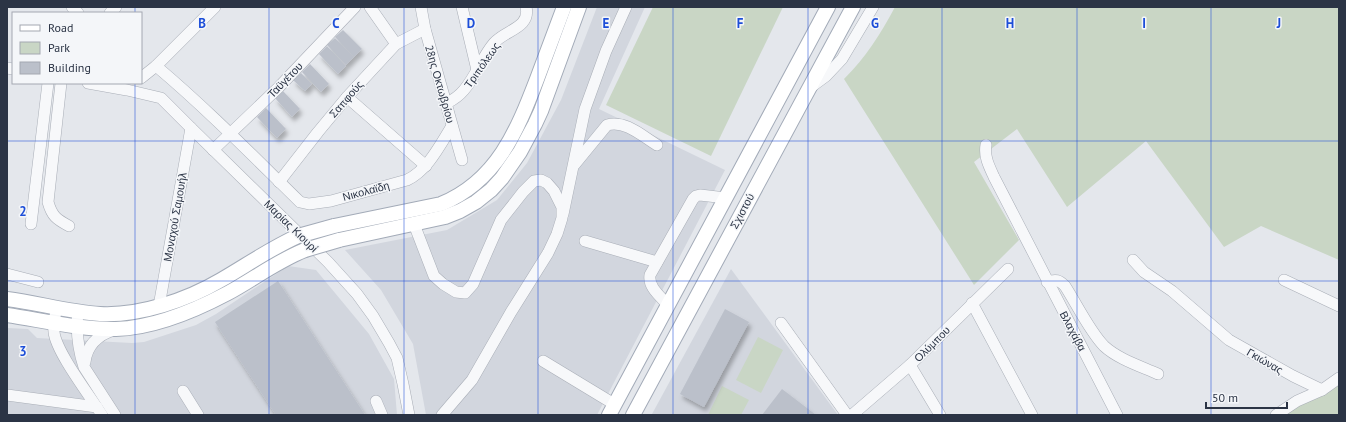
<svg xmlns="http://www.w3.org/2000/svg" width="1346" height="422" viewBox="0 0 1346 422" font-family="'PT Sans',sans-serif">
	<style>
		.built { fill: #d2d6de }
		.green { fill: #c9d6c5 }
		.building { fill: #bbc0ca; filter: url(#shadow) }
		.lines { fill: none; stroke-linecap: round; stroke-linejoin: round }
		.minor-casing { stroke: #a9aeb7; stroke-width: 12 }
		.major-casing { stroke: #a3abb8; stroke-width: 16 }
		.minor { stroke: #f7f8fa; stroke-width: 11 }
		.major { stroke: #fff; stroke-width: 14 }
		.major-bridge-casing { stroke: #a3abb8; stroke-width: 16; stroke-linecap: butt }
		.major-bridge { stroke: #fff; stroke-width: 14 }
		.grid { fill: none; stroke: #1d4ed8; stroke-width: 1; stroke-opacity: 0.55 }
		.labels { text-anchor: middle; stroke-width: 3; stroke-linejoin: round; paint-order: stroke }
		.street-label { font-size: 11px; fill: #2b3445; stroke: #f4f6f9 }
		.grid-label { font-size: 13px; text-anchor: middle; font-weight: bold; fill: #1d4ed8; stroke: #f4f6f9; stroke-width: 3; stroke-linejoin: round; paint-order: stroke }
	</style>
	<defs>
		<filter id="shadow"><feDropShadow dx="2.5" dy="4.5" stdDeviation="2" flood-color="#0004"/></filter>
	</defs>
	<rect width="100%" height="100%" fill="#e4e7ec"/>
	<g class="built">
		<polygon points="597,7 645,7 599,109 725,170 597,415 426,415 413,344 381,290 345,250 447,230 497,200 527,163 561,100"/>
		<polygon points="288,266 316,270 369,334 394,379 397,415 7,415 7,328 28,329 37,338 132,343 144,342 196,325 216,314"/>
		<polygon points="731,269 838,415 652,414"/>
	</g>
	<g class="green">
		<polygon points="653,7 783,7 711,156 606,105"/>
		<path d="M895,7h444v253l-78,-34 -37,21 -78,-106 -79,66 -50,-78 -43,33 45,78 -45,45 -130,-206c22,-22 36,-44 51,-72z"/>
		<polygon points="758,337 783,350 761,393 736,380"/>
		<polygon points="1339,382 1339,415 1284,415"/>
		<polygon points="722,386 749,400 741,415 708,415"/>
	</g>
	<g class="building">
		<polygon points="343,30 362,49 354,57 335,37"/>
		<polygon points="335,38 354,57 346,65 327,45"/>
		<polygon points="327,46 346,66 338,74 319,54"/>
		<polygon points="310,64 329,84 321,92 302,72"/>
		<polygon points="301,73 312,84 305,91 293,80"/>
		<polygon points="283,91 300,109 292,117 275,98"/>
		<polygon points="266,108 286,129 277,138 257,117"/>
		<polygon points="278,281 365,415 276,415 215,322"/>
		<polygon points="725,309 749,322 704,407 680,394"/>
		<polygon points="782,389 816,415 762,415"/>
	</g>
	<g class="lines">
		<defs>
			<g id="minor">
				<polyline points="72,7 78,13"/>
				<polyline points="370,7 396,44"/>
				<polyline points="421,7 425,29 462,160"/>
				<polyline points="462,7 477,70"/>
				<polyline points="110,13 116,7"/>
				<path d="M156,66c51,43 97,90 144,136l9,2 22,-3 76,-21c21,-10 33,-35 45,-54"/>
				<polyline points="7,68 13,69"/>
				<polyline points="141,78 156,66 215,7"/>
				<path d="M61,83l-13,119c4,14 8,17 21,24"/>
				<polyline points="88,83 127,90 161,98 191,128 328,262 357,294 373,316 389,343 397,358 403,384 409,415"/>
				<polyline points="811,87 826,76 842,59 873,7"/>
				<polyline points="347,97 426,166"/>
				<path d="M447,103c6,-3 12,-7 17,-13 12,-14 18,-33 30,-47 11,-13 37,-15 32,-36"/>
				<path d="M986,145c-2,12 3,21 8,32l123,238"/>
				<polyline points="213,150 279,87 355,7"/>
				<path d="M575,164l32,-39c19,-5 35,11 50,20"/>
				<polyline points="279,182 318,132 347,97 396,44 425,29"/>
				<polyline points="563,214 585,109 606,51 626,7"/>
				<polyline points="31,224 48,83"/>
				<polyline points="414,224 434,276 443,284 456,292 465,293 473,284 501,220 523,192 534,181 541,180 547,183 554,191 562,207 562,218 557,234 548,253 511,312 472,380 442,415"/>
				<polyline points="585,241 657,262"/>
				<polyline points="1133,260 1144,272 1172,291 1229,340 1293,376 1322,390 1297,401 1276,415"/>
				<polyline points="7,274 38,282"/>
				<polyline points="1284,280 1339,306"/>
				<path d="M1047,282c9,-3 12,-2 18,4 11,17 25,46 39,60 14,13 36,20 54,28"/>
				<polyline points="972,303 1032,415"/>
				<path d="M668,305c-8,-9 -20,-18 -18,-30l43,-76 3,-3 4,-1 26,3"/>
				<polyline points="159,306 191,128"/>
				<path d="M57,307c-2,9 -4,16 -3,25 2,20 36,64 48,83"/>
				<path d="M78,311c-2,19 0,38 6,56l31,48"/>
				<polyline points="781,323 847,415"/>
				<polyline points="543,361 614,404"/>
				<path d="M85,362c2,-17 13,-27 29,-32"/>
				<polyline points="910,365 940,415"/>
				<polyline points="1322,390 1339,378"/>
				<polyline points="183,391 198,415"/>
				<polyline points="7,395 97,407"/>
				<polyline points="376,401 382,415"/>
				<polyline points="852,415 910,365 1008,269"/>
			</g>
			<g id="major">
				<path d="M334,226l107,-22c56,-23 76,-73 96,-125 9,-24 18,-48 27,-72"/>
				<polyline points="339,240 445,217 460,211 476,202 491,190 502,178 520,152 535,124 541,111 579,7"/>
				<path d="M7,299c31,4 62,13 93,15 40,2 87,-14 121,-34 26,-15 50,-32 77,-44"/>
				<path d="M7,315c34,5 75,15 109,14 38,-1 78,-18 112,-36 26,-14 49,-32 77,-43"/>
				<polyline points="609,415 828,7"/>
				<polyline points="633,415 853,7"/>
			</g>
		</defs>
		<use href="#minor" class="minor-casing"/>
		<use href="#major" class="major-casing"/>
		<use href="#minor" class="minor"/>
		<use href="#major" class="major"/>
		<defs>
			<g id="major-bridge">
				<polyline points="298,236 334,226"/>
				<polyline points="305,250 339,240"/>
			</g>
		</defs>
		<use href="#major-bridge" class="major-bridge-casing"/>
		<use href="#major-bridge" class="major-bridge"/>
	</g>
	<path class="grid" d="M135,7v6M269,7v408M404,7v408M538,7v408M673,7v408M808,7v408M942,7v408M1077,7v408M1211,7v408M135,83v332M7,141h1332M7,281h1332"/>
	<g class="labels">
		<g class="street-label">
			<text transform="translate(482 65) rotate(-55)" y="4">Τριπόλεως</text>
			<text transform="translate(285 80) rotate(-46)" y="4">Ταϋγέτου</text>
			<text transform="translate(440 84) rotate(74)" y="4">28ης Οκτωβρίου</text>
			<text transform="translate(346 99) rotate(-49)" y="4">Σαπφούς</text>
			<text transform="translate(366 191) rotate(-15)" y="4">Νικολαϊδη</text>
			<text transform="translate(742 211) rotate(-62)" y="4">Σχιστού</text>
			<text transform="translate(175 217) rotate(-80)" y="4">Μοναχού Σαμουήλ</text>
			<text transform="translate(291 226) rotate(44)" y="4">Μαρίας Κιουρί</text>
			<text transform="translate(1073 331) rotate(62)" y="4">Βλαχάβα</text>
			<text transform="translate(932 344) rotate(-45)" y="4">Ολύμπου</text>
			<text transform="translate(1265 361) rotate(30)" y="4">Γκιώνας</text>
		</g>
	</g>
	<g class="grid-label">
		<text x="202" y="28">B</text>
		<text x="336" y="28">C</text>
		<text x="471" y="28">D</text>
		<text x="606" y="28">E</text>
		<text x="740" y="28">F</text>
		<text x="875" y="28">G</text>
		<text x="1010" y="28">H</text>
		<text x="1144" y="28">I</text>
		<text x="1279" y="28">J</text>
		<text x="23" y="216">2</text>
		<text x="23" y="356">3</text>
	</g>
	<rect width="1346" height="422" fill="none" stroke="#2b3445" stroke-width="16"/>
	<rect x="12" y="12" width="130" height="72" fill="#f4f6f9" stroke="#a4a8b1"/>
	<rect x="20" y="25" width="20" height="6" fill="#ffffff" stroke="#a4a8b1"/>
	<text x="48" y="32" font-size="12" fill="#2b3445">Road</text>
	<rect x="20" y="42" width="20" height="12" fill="#c9d6c5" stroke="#a4a8b1"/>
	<text x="48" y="52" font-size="12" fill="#2b3445">Park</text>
	<rect x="20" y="62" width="20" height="12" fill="#bbc0ca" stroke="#a4a8b1"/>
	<text x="48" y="72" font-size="12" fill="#2b3445">Building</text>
	<path d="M1206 402v6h81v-6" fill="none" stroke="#2b3445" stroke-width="2"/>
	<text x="1212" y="402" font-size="12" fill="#2b3445" stroke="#f4f6f9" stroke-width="3" paint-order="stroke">50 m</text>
</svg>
